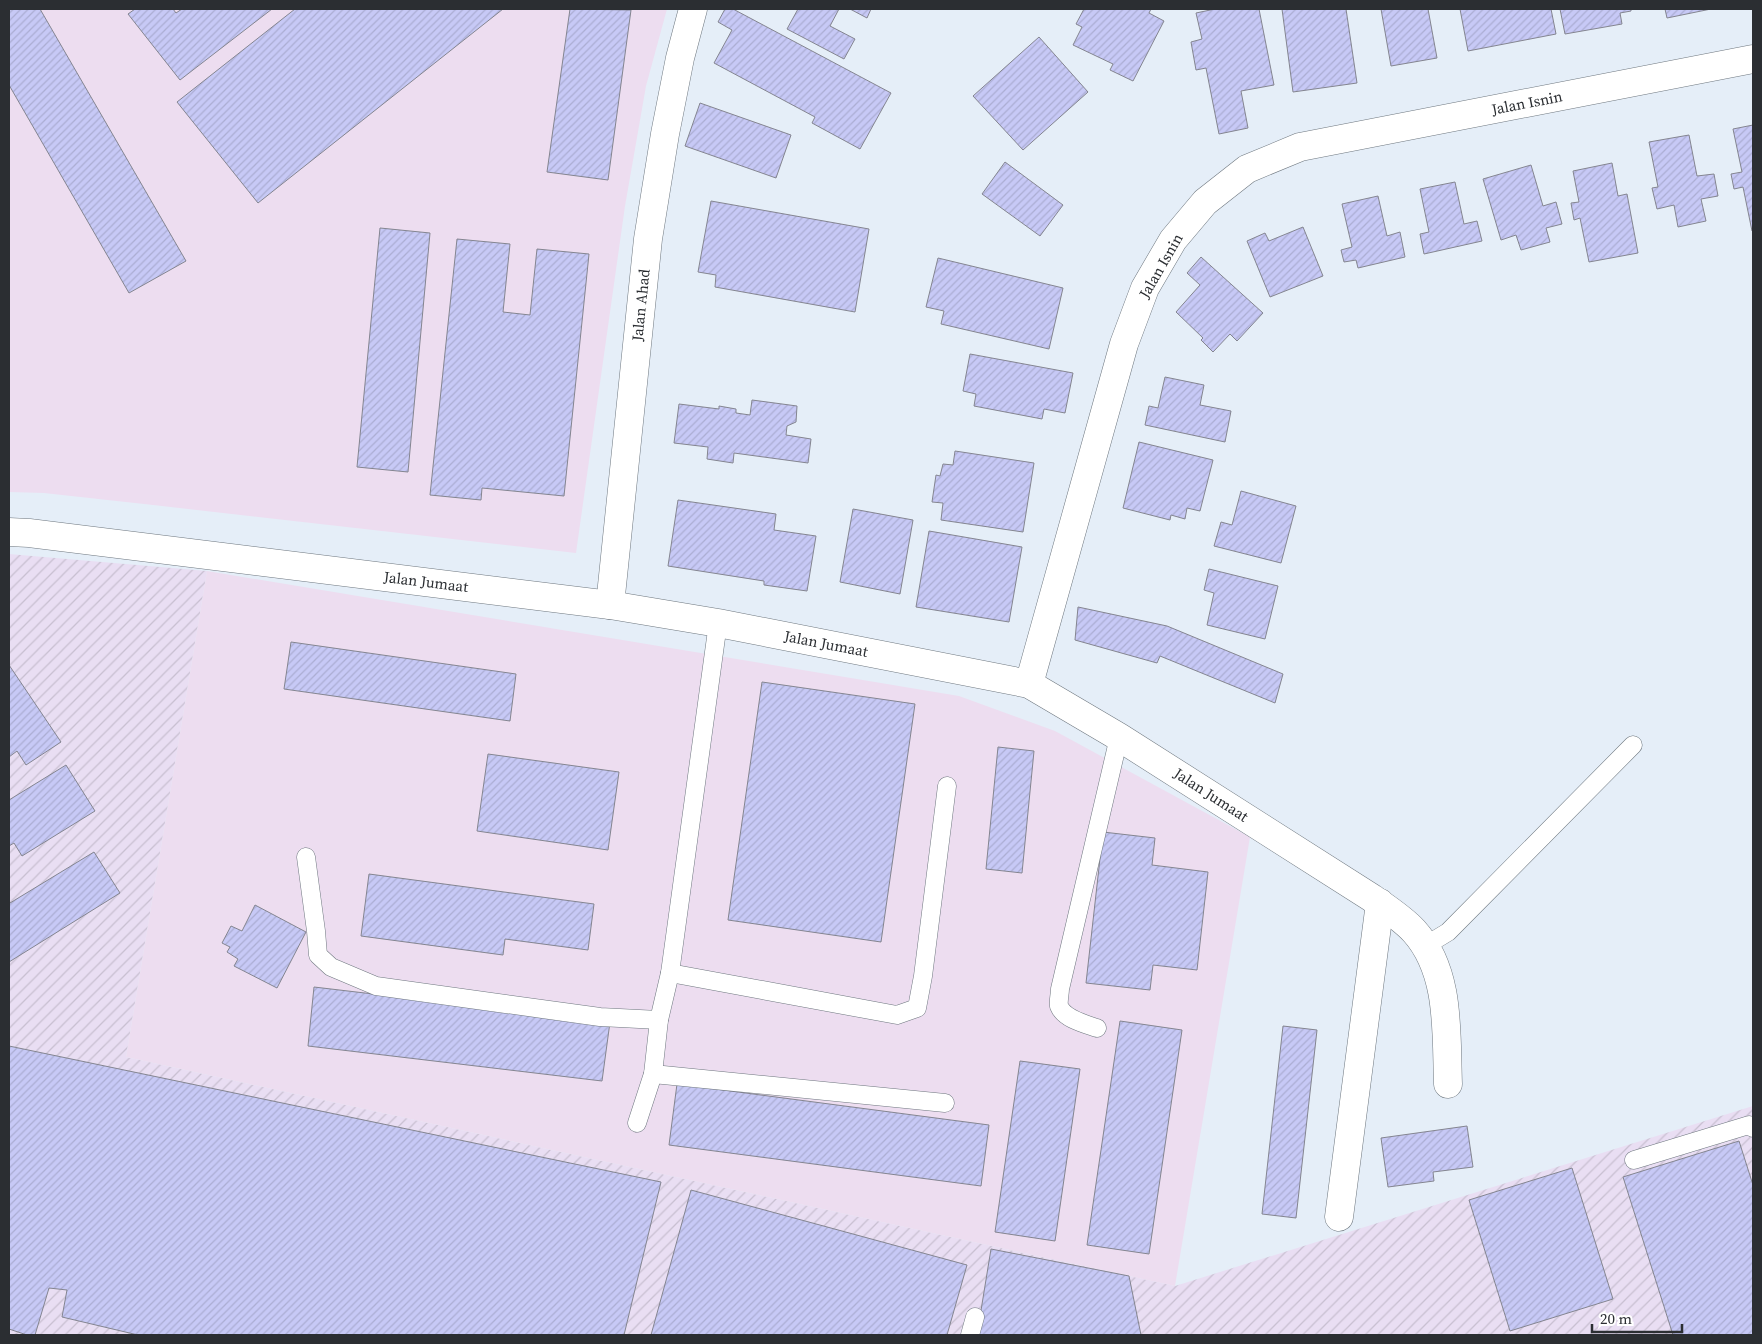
<svg xmlns="http://www.w3.org/2000/svg" width="1762" height="1344" viewBox="0 0 1762 1344" font-family="'Source Serif 4',serif">
	<style>
		.industrial { fill: url(#industrial-furrows) }
		.education { fill: #edddf0 }
		.building { fill: url(#building-hatch); stroke: #848590 }
		.lines { fill: none; stroke-linecap: round; stroke-linejoin: round }
		.service-casing { stroke: #6e777f; stroke-width: 19 }
		.minor-casing { stroke: #6e777f; stroke-width: 29 }
		.service { stroke: #fff; stroke-width: 18 }
		.minor { stroke: #fff; stroke-width: 28 }
		.labels { text-anchor: middle; stroke-width: 4; stroke-linejoin: round; paint-order: stroke }
		.street-label { font-size: 15px; fill: #2b2e32; stroke: #fff }
	</style>
	<defs>
		<pattern id="industrial-furrows" width="10" height="10" patternUnits="userSpaceOnUse" patternTransform="scale(1.25)"><rect width="10" height="10" fill="#e9def3"/><path d="M-1 1l2-2M0 10L10 0M9 11l2-2" fill="none" stroke="#c8bfd1"/></pattern>
		<pattern id="building-hatch" width="6" height="6" patternUnits="userSpaceOnUse" patternTransform="scale(1.25)"><rect width="6" height="6" fill="#c7c9f6"/><path d="M-1 1l2-2M0 6l6-6M5 7l2-2" fill="none" stroke="#abadd3"/></pattern>
	</defs>
	<rect width="100%" height="100%" fill="#e5eef8"/>
	<polygon class="industrial" points="9,554 207,571 126,1057 1175,1286 1753,1106 1753,1335 9,1335"/>
	<g class="education">
		<polygon points="9,9 667,9 646,86 625,206 576,553 153,505 44,493 9,492"/>
		<polygon points="207,571 959,696 1055,731 1250,837 1175,1286 126,1057"/>
	</g>
	<g class="building">
		<polygon points="9,9 40,9 186,261 129,293 9,85"/>
		<polygon points="135,9 173,9 176,13 182,9 272,9 180,80 128,14"/>
		<polygon points="295,9 503,9 258,203 177,102"/>
		<polygon points="570,9 631,10 608,180 547,172"/>
		<polygon points="725,9 733,9 891,93 860,149 812,123 815,117 714,63 732,30 718,22"/>
		<polygon points="798,9 839,9 830,26 855,39 844,59 787,29"/>
		<polygon points="850,9 871,9 867,18"/>
		<polygon points="1084,9 1151,9 1149,13 1164,21 1133,81 1110,70 1113,64 1073,45 1082,27 1076,24"/>
		<polygon points="1215,9 1259,9 1274,85 1241,91 1248,128 1219,134 1206,68 1196,70 1191,42 1202,39 1196,13"/>
		<polygon points="1282,9 1346,9 1357,83 1293,92"/>
		<polygon points="1381,9 1428,9 1437,58 1391,66"/>
		<polygon points="1460,9 1551,9 1556,34 1468,51"/>
		<polygon points="1560,9 1631,9 1631,11 1620,13 1622,24 1565,34"/>
		<polygon points="1665,9 1711,9 1667,18"/>
		<polygon points="1039,37 1088,92 1023,150 973,96"/>
		<polygon points="700,103 791,135 776,178 685,146"/>
		<polygon points="1753,125 1753,231 1752,231 1743,187 1734,189 1731,174 1742,172 1733,129"/>
		<polygon points="1689,135 1697,176 1714,174 1718,196 1701,199 1706,221 1678,227 1674,205 1657,209 1652,188 1658,187 1649,142"/>
		<polygon points="1005,162 1063,205 1040,236 982,194"/>
		<polygon points="1612,163 1618,196 1627,194 1638,253 1589,262 1580,218 1574,220 1571,203 1579,202 1573,171"/>
		<polygon points="1531,165 1543,206 1556,202 1562,224 1546,228 1550,242 1521,250 1516,235 1501,240 1483,179"/>
		<polygon points="1455,182 1464,224 1477,221 1482,241 1424,254 1420,234 1429,232 1420,189"/>
		<polygon points="1378,196 1387,236 1400,232 1405,257 1358,268 1356,260 1344,262 1341,250 1352,247 1342,204"/>
		<polygon points="711,201 869,229 855,312 715,287 716,275 698,272"/>
		<polygon points="1303,227 1323,276 1270,297 1247,241 1265,233 1269,241"/>
		<polygon points="380,228 430,233 408,472 357,467"/>
		<polygon points="457,239 510,244 503,312 530,315 537,249 589,254 564,496 482,488 481,500 430,495"/>
		<polygon points="1201,257 1263,313 1237,341 1230,334 1213,352 1201,340 1203,338 1176,312 1200,285 1187,273"/>
		<polygon points="938,258 1063,288 1049,349 941,324 944,311 926,307"/>
		<polygon points="970,354 1073,373 1065,413 1044,409 1042,419 974,406 976,394 963,391"/>
		<polygon points="1165,377 1204,385 1200,405 1231,411 1225,442 1145,425 1149,406 1158,408"/>
		<polygon points="752,400 797,406 796,422 787,426 786,435 811,439 808,463 734,453 733,463 707,459 708,447 674,443 679,404 719,409 719,406 736,409 736,413 750,415"/>
		<polygon points="1139,442 1213,460 1200,511 1187,508 1185,519 1171,515 1170,520 1123,508"/>
		<polygon points="955,451 1034,463 1023,532 941,520 943,503 932,502 936,475 940,476 943,464 953,465"/>
		<polygon points="1241,491 1296,506 1281,563 1214,546 1221,522 1232,525"/>
		<polygon points="678,500 776,514 774,530 816,536 807,591 764,585 764,581 668,566"/>
		<polygon points="853,509 913,520 900,594 840,582"/>
		<polygon points="929,531 1022,547 1009,622 916,607"/>
		<polygon points="1209,569 1278,586 1265,639 1207,625 1214,593 1204,590"/>
		<polygon points="1078,607 1167,626 1283,674 1275,703 1160,656 1157,663 1075,640"/>
		<polygon points="291,642 516,674 510,721 284,689"/>
		<polygon points="9,665 61,742 26,765 17,751 9,757"/>
		<polygon points="762,682 915,704 881,942 728,920"/>
		<polygon points="998,747 1034,751 1022,873 986,869"/>
		<polygon points="488,754 619,772 608,850 477,831"/>
		<polygon points="66,765 95,811 22,856 14,843 9,846 9,800"/>
		<polygon points="1103,832 1155,838 1152,865 1208,872 1197,970 1153,965 1150,990 1086,983"/>
		<polygon points="94,852 120,893 9,962 9,901 10,903"/>
		<polygon points="369,874 594,904 588,950 505,939 503,955 361,936"/>
		<polygon points="255,905 306,932 277,988 234,966 238,959 227,952 230,947 222,943 231,926 242,931"/>
		<polygon points="314,987 610,1022 602,1081 308,1046"/>
		<polygon points="1120,1021 1182,1030 1149,1254 1087,1245"/>
		<polygon points="1283,1026 1317,1030 1296,1218 1262,1214"/>
		<polygon points="9,1046 661,1182 624,1335 138,1335 62,1317 67,1290 49,1288 35,1335 27,1335 9,1329"/>
		<polygon points="1020,1061 1080,1069 1055,1241 995,1232"/>
		<polygon points="677,1084 989,1125 981,1186 669,1145"/>
		<polygon points="1467,1126 1473,1167 1433,1172 1434,1181 1388,1187 1381,1138"/>
		<polygon points="1739,1141 1753,1185 1753,1335 1673,1335 1623,1177"/>
		<polygon points="1572,1168 1613,1299 1510,1331 1469,1200"/>
		<polygon points="691,1190 967,1265 947,1335 651,1335"/>
		<polygon points="991,1249 1129,1276 1141,1335 977,1335"/>
	</g>
	<g class="lines">
		<defs>
			<g id="service">
				<polyline points="306,857 316,931 318,955 331,967 376,986 600,1017 659,1020"/>
				<polyline points="1425,946 1448,932 1633,745"/>
				<polyline points="670,973 897,1015 917,1008 923,976 947,786"/>
				<path d="M1097,1028c-12,-4 -33,-9 -38,-22 -1,-5 1,-12 1,-17l59,-252"/>
				<polyline points="653,1074 945,1103"/>
				<polyline points="637,1123 653,1074 659,1020 670,973 718,623"/>
				<polyline points="1634,1160 1749,1125 1753,1128"/>
				<polyline points="970,1335 975,1317"/>
			</g>
			<g id="minor">
				<path d="M9,532l20,1 581,72 108,18 311,61 90,53 253,161c14,10 30,20 42,33 37,41 32,102 34,153"/>
				<polyline points="610,605 648,239 665,134 680,58 693,9"/>
				<polyline points="1029,684 1124,344 1145,288 1173,240 1205,202 1247,169 1300,147 1753,59"/>
				<polyline points="1339,1217 1380,903"/>
			</g>
		</defs>
		<use href="#service" class="service-casing"/>
		<use href="#minor" class="minor-casing"/>
		<use href="#service" class="service"/>
		<use href="#minor" class="minor"/>
	</g>
	<g class="labels">
		<g class="street-label">
			<text transform="translate(1527 103) rotate(-11)" y="5">Jalan Isnin</text>
			<text transform="translate(1161 266) rotate(-60)" y="5">Jalan Isnin</text>
			<text transform="translate(641 305) rotate(-84)" y="5">Jalan Ahad</text>
			<text transform="translate(426 582) rotate(7)" y="5">Jalan Jumaat</text>
			<text transform="translate(826 644) rotate(11)" y="5">Jalan Jumaat</text>
			<text transform="translate(1211 795) rotate(33)" y="5">Jalan Jumaat</text>
		</g>
	</g>
	<rect width="1762" height="1344" fill="none" stroke="#2b2e32" stroke-width="20"/>
	<path d="M1592 1324v8h90v-8" fill="none" stroke="#2b2e32" stroke-width="2.5"/>
	<text x="1600" y="1324" font-size="15" fill="#2b2e32" stroke="#ffffff" stroke-width="4" paint-order="stroke">20 m</text>
</svg>
